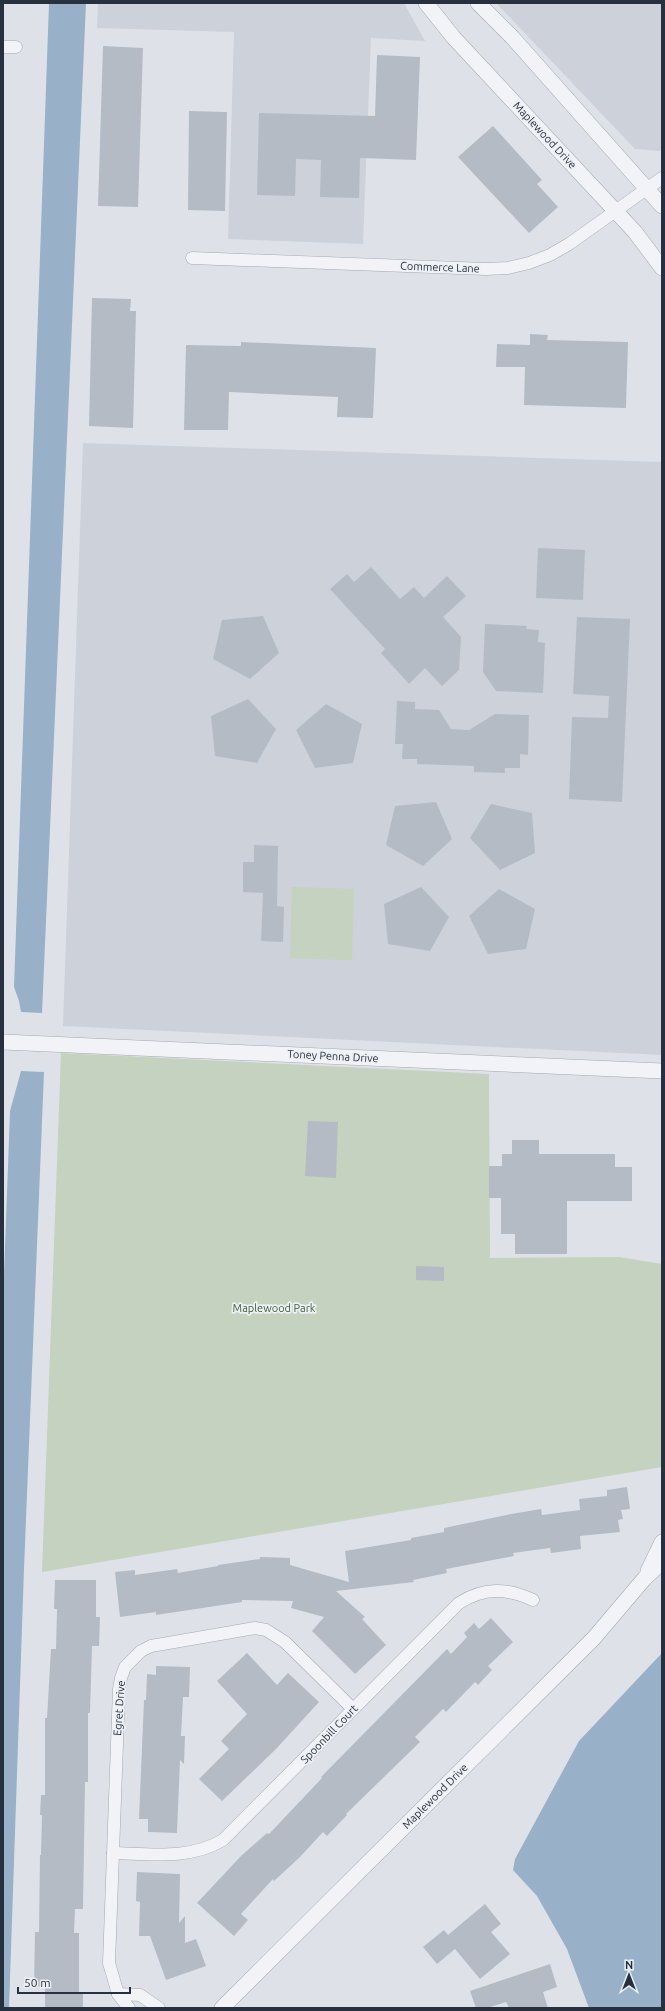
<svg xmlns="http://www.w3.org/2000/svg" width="665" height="2011" viewBox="0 0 665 2011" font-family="Ubuntu,sans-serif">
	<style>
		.built { fill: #ccd1da }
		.green { fill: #c4d2bf }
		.water { fill: #98b1c8 }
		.building { fill: #b5bbc4 }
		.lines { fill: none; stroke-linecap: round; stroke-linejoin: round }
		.minor-casing { stroke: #a3a9b2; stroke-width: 13 }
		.tertiary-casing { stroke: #a3a9b2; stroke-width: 16 }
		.minor { stroke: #f1f3f6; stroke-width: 12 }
		.tertiary { stroke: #f1f3f6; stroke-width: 15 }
		.labels { text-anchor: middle; stroke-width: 3.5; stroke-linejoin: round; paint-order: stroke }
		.street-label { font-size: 11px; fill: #27303e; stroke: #edf1f5 }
		.park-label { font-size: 11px; fill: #3c5a34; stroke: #edf1f5 }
	</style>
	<rect width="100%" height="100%" fill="#dee2e8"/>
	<g class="built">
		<polygon points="98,3 404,3 425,41 371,38 363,244 228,239 234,32 97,28"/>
		<polygon points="496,3 662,3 662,149 659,151 635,149"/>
		<polygon points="83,443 662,462 662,1055 63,1026"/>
	</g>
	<g class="green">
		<polygon points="292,887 354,889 352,960 290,958"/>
		<polygon points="61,1053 489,1074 490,1258 619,1257 662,1264 662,1467 42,1572"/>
	</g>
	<g class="water">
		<polygon points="49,3 86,3 42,1013 21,1012 19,1001 14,987"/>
		<polygon points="21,1071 44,1072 24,1569 9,2008 3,2008 3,1303 10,1111"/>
		<polygon points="662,1653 662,2008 589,2008 567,1949 537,1896 513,1870 515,1859 579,1741"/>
	</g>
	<g class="building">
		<polygon points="103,46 143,48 138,207 98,206"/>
		<polygon points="377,55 420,57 416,160 360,158 359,198 320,197 321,160 296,159 295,196 257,195 259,113 375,116"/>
		<polygon points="189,111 227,112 225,211 188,210"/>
		<polygon points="493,126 542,180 537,184 558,207 529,233 458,157"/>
		<polygon points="92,298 131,299 130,311 136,311 133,428 89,426"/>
		<polygon points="530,334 548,335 547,340 628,342 626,408 524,405 525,367 496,367 497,344 530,345"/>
		<polygon points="241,342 376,348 373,418 337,417 338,397 229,392 228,430 184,430 186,345 241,346"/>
		<polygon points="538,548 585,550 583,600 536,598"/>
		<polygon points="371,567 400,599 414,587 424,598 447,576 466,596 443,617 461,637 459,670 442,686 425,668 409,684 381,653 385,649 330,589 347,574 354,582"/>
		<polygon points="263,616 279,653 250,679 213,659 222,620"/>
		<polygon points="577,617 630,619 622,802 569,799 572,717 608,718 609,696 573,694"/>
		<polygon points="485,624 527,626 526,629 539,630 538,642 545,643 543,693 496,691 483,672"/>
		<polygon points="248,699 276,729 257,763 215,756 211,716"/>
		<polygon points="397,701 415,702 415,709 439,710 451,729 469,730 495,714 529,715 528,755 520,754 520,768 505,768 505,773 474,772 474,766 417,764 417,759 402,759 403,744 395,744"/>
		<polygon points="326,704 362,724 353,763 315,768 296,730"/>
		<polygon points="436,802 452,839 423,866 386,845 395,806"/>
		<polygon points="491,804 532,813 535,853 500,870 470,838"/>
		<polygon points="254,845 278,846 277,906 284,907 283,942 261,941 263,893 243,892 243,862 254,862"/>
		<polygon points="421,887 449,917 430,951 388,944 384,904"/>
		<polygon points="499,889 535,909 526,949 488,954 469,916"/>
		<polygon points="308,1121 338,1122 336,1178 305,1176"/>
		<polygon points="512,1140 539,1140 539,1154 615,1154 615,1167 632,1167 632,1201 567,1201 567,1254 515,1254 515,1234 501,1234 501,1198 489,1198 489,1166 502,1166 502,1154 512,1154"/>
		<polygon points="416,1266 444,1267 444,1281 416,1280"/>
		<polygon points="627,1487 630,1509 621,1510 623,1519 618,1520 620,1532 580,1536 581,1549 551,1553 550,1548 513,1553 514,1556 446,1569 447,1573 413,1580 414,1582 336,1591 365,1617 362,1619 386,1645 355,1674 312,1631 324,1617 291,1608 293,1601 242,1600 242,1602 156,1615 156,1612 120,1617 115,1572 135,1570 135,1575 177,1569 178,1573 218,1566 218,1565 260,1559 260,1557 290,1558 290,1565 349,1582 345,1551 411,1540 411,1538 444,1532 444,1528 511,1514 541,1509 542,1515 580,1510 579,1499 607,1496 607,1490"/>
		<polygon points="55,1580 96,1580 96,1617 100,1617 99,1646 92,1646 90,1713 88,1713 88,1782 85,1782 83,1909 75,1909 74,1933 79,1933 79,1992 83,1992 83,2008 45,2008 45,1987 34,1986 35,1932 39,1932 40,1855 41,1855 42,1815 40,1815 41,1795 45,1795 45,1718 47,1718 51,1649 56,1649 57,1609 54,1609"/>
		<polygon points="491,1618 513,1642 488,1666 492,1670 478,1685 475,1682 446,1712 443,1709 415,1737 420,1742 346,1814 347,1815 327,1836 323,1832 300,1857 274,1881 273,1879 241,1914 248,1920 234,1936 197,1903 241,1856 267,1833 269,1834 322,1778 321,1777 447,1649 451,1654 467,1637 464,1633 474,1623 479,1629"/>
		<polygon points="247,1653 277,1685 288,1673 319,1702 276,1749 222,1801 199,1779 229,1749 221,1741 247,1714 217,1681"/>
		<polygon points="156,1666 190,1667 189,1697 183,1697 181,1736 185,1736 184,1764 180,1760 177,1833 148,1832 148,1819 139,1819 144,1700 146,1700 147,1674 156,1675"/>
		<polygon points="137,1872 180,1874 179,1923 185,1916 185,1943 196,1939 206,1966 166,1980 150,1936 139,1936 140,1902 136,1901"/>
		<polygon points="485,1904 501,1924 491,1932 510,1954 480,1979 455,1949 437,1964 423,1947 444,1930 448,1935"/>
		<polygon points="550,1964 557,1987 543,1992 548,2008 509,2008 506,2002 487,2008 476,2008 470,1991"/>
	</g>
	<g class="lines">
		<defs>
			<g id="minor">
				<polyline points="3,47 16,47"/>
				<polyline points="192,258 486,269 508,268 529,263 550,255 569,244 662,178"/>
				<path d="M113,1853c38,1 76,7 110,-13l236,-237c25,-16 48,-15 74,-3"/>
				<polyline points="118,1994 140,1995 159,2008"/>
				<polyline points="129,2008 118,1994 109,1963 119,1689 121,1678 125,1667 141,1651 151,1646 255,1628 266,1630 285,1642 353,1709"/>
			</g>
			<g id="tertiary">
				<polyline points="426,3 454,38 635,232 662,268"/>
				<polyline points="478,3 512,37 662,206"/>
				<polyline points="3,1042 662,1071"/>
				<polyline points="648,1571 662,1542"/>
				<polyline points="222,2008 594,1638 644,1579 662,1562"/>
			</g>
		</defs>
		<use href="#minor" class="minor-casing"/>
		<use href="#tertiary" class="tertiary-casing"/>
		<use href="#minor" class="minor"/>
		<use href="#tertiary" class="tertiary"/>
	</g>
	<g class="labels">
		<g class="street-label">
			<text transform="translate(545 135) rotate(47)" y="4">Maplewood Drive</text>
			<text transform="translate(440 267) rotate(2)" y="4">Commerce Lane</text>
			<text transform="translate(333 1056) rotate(3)" y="4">Toney Penna Drive</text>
			<text transform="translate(119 1708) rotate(-86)" y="4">Egret Drive</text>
			<text transform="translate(329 1734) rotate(-46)" y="4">Spoonbill Court</text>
			<text transform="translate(435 1796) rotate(-45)" y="4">Maplewood Drive</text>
		</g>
		<g class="park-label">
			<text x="274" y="1312">Maplewood Park</text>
		</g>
	</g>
	<rect width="665" height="2011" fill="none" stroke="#27303e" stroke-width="8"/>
	<g transform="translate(629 1975)" stroke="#edf1f5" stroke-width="3" paint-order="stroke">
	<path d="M0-3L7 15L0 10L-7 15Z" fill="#27303e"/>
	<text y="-6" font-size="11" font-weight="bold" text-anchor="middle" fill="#27303e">N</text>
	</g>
	<path d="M18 1987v6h112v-6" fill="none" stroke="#27303e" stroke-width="2"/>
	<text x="24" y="1987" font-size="12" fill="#27303e" stroke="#edf1f5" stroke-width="3" paint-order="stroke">50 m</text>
</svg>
